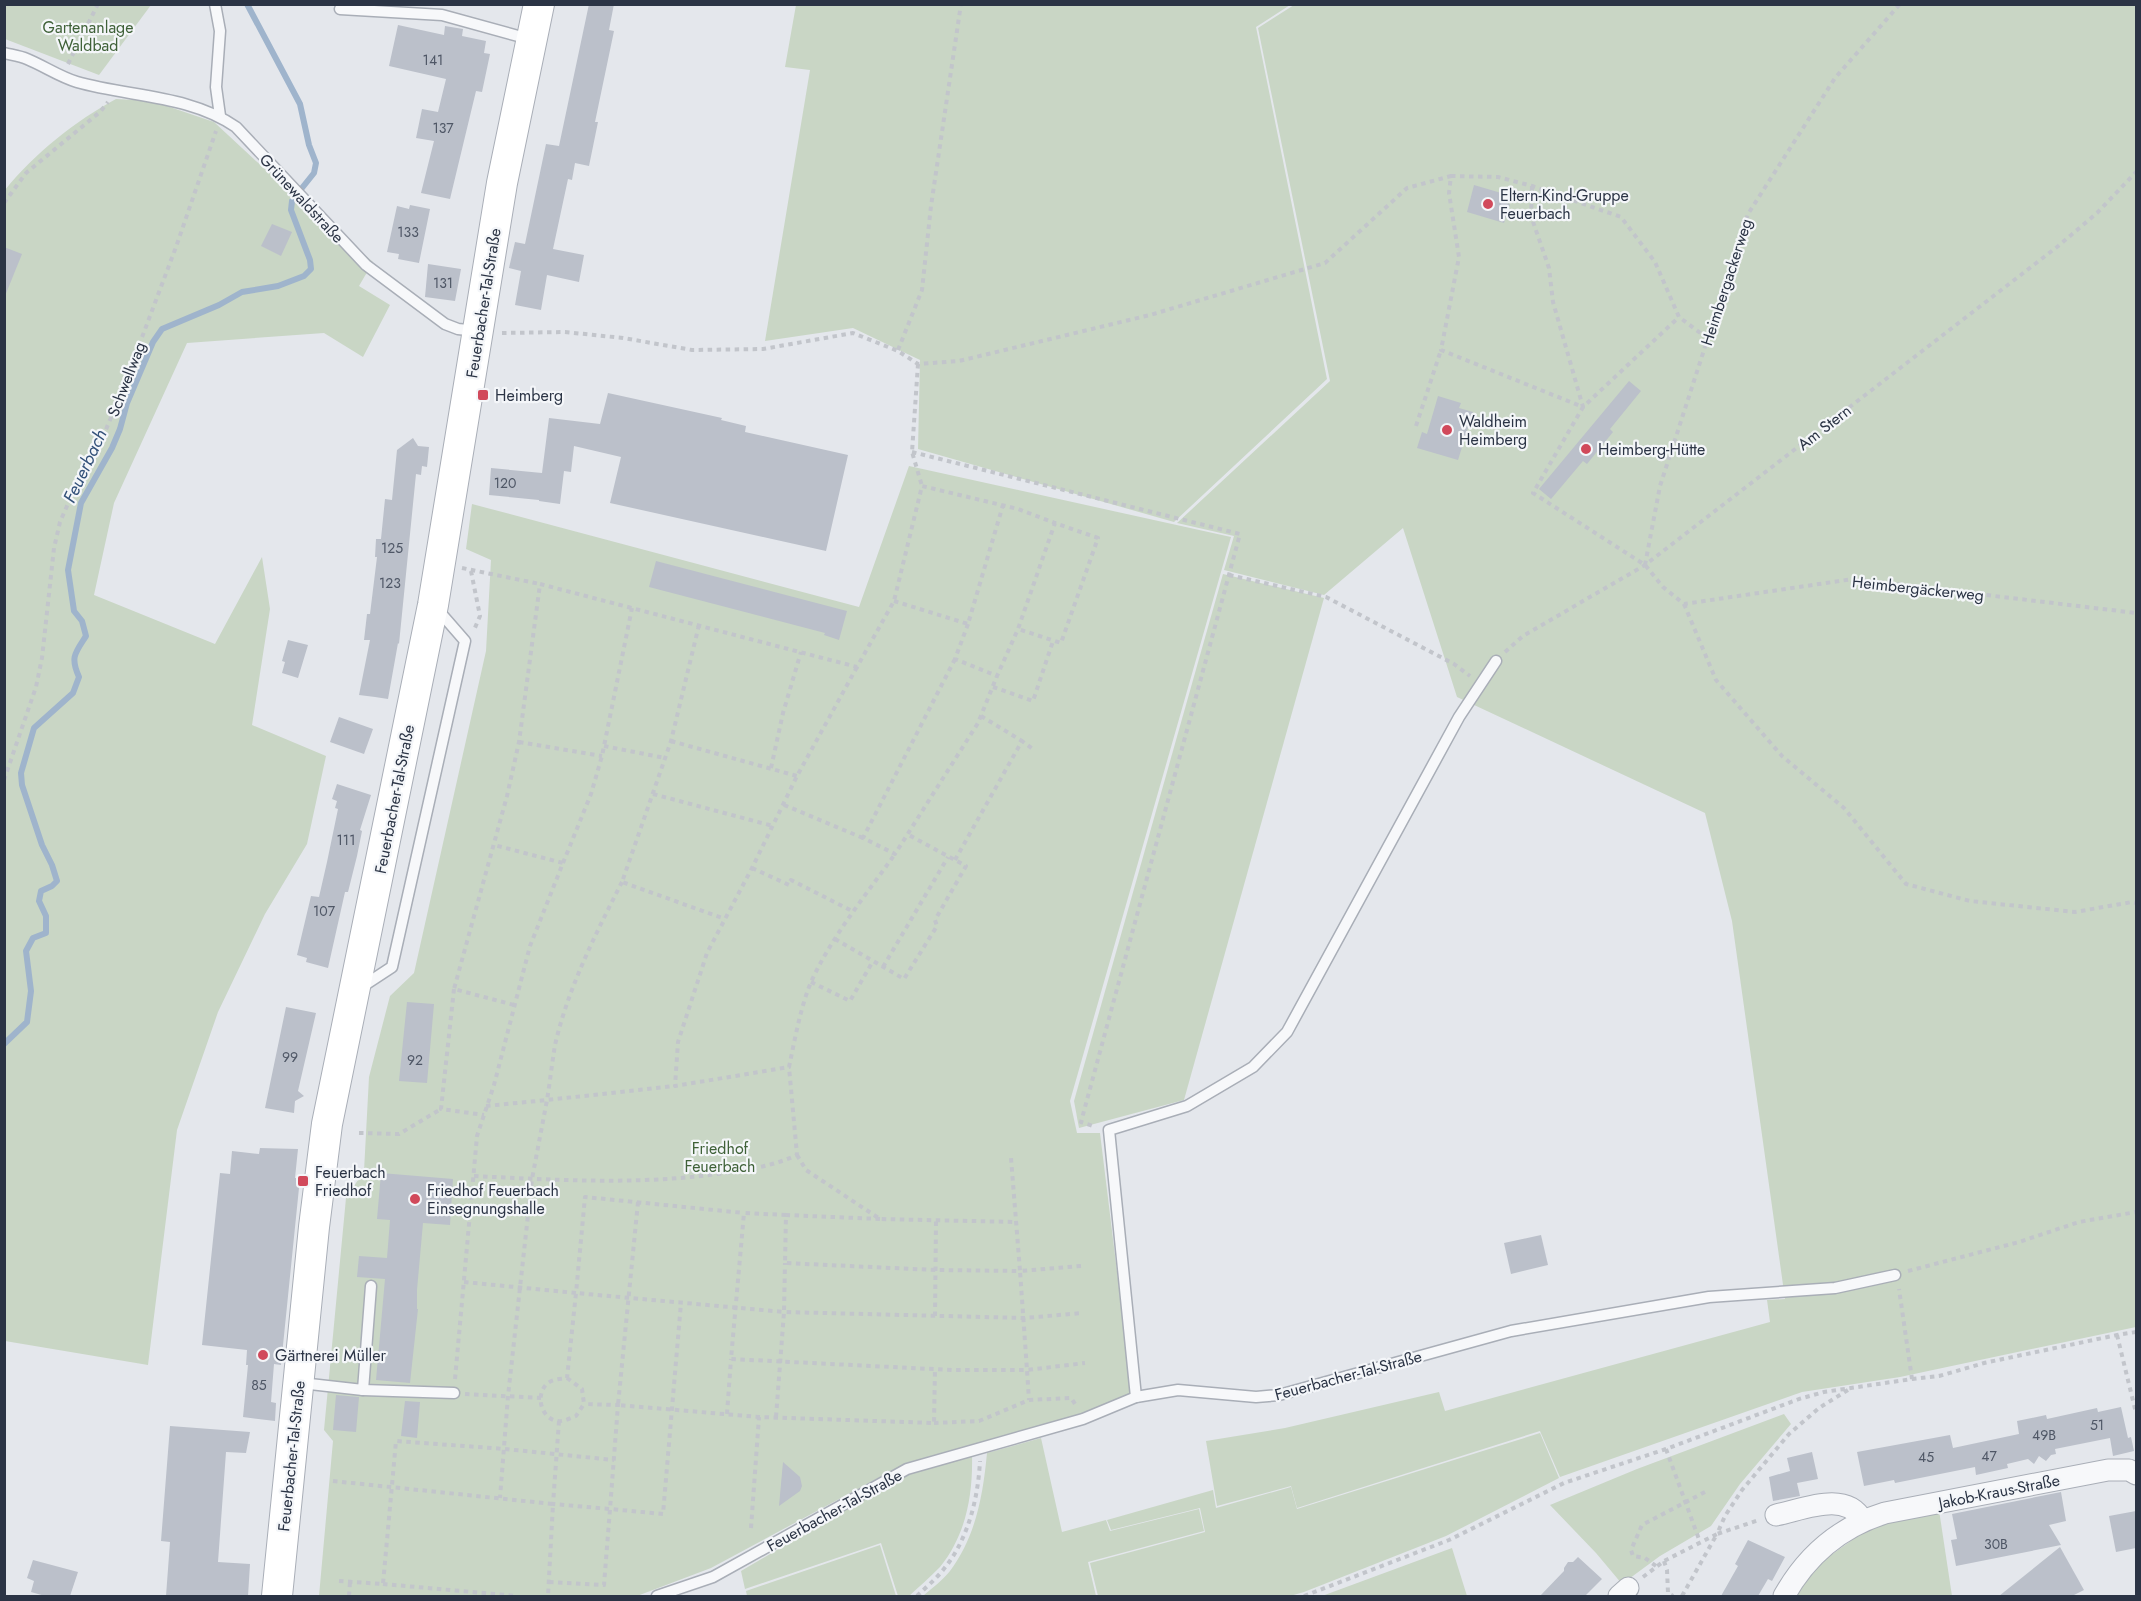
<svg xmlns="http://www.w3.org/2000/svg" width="2141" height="1601" viewBox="0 0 2141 1601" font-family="Jost,sans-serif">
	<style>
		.green { fill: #c9d6c5 }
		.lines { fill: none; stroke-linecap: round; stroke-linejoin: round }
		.stream { stroke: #9fb4cc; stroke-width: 6 }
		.building { fill: #bbc0ca }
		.lane-casing { stroke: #a9aeb7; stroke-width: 13 }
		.street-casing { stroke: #a9aeb7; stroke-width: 23 }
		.secondary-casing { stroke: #a9aeb7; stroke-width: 32 }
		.path { stroke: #c2c5cb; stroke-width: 4; stroke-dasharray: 4.5 4.5; stroke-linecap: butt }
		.lane { stroke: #f7f8fa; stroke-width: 10 }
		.street { stroke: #f7f8fa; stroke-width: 21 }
		.secondary { stroke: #fff; stroke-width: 30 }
		.poi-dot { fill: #d1495b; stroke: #f4f6f9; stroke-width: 2 }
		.labels { text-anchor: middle; stroke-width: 4.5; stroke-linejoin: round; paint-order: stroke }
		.number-label { font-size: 14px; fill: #4f5766 }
		.park-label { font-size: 16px; fill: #3f6138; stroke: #f4f6f9 }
		.poi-label { font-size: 16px; fill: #2b3445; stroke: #f4f6f9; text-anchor: start }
		.street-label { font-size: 16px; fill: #2b3445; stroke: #f4f6f9 }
		.water-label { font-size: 18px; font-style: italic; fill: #34527a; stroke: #f4f6f9 }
	</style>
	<rect width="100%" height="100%" fill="#e4e7ec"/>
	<g class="green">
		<polygon points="4,5 5,4 151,5 99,75 5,39"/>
		<polygon points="796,5 1290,5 1256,27 1327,379 1174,522 918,449 920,360 853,328 765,341 810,70 785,67"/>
		<polygon points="1294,5 2136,5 2136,1327 1900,1377 1802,1392 1560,1477 1540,1431 1297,1508 1291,1486 1217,1506 1206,1441 1285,1428 1439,1392 1445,1411 1770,1322 1767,1300 1785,1299 1732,921 1705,813 1457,697 1403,528 1324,595 1224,570 1234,536 1177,523 1330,381 1258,28"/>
		<path d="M116,99l36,2 62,21 42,39 117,101 -14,24 31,19 -27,52 -39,-24 -137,10 -73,160 -20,92 121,49 47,-87 8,52 -18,116 74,31 -19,88 -42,70 -47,98 -41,118 -29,235 -143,-24v-1151c30,-37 70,-69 111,-91z"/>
		<polygon points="909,466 1231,537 1070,1101 1077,1133 1100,1133 1132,1394 1074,1416 906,1463 711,1568 637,1596 319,1596 333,1441 324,1430 346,1198 364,1171 369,1077 390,996 414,973 486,651 491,560 466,549 472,504 859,607"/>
		<polygon points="1223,574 1324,598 1184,1100 1079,1128 1074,1101"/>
		<polygon points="1784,1414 1791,1424 1740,1484 1711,1526 1660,1556 1622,1584 1596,1553 1550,1505 1637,1469"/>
		<polygon points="1540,1433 1559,1478 1446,1536 1304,1592 1290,1596 1098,1596 1090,1563 1205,1532 1200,1508 1111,1530 1107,1520 1213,1490 1216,1508 1291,1487 1297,1509"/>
		<path d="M1041,1438l21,94 44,-12 4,11 89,-22 5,22 -116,31 8,34h-173c9,-8 20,-16 27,-25 26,-35 33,-76 37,-118z"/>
		<path d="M972,1455c1,40 -6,80 -32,112 -10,10 -21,20 -31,29h-11l-17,-53 -136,46 -4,-18 167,-98z"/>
		<polygon points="1939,1510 1952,1596 1795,1596 1820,1563 1873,1525"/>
		<polygon points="880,1545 896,1596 747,1596 746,1591"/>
		<polygon points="1452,1548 1467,1596 1322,1596"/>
	</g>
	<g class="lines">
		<g class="stream">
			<polyline points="247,4 300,104 309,145 316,163 314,173 302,188"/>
			<path d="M4,1044l23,-22 4,-31 -5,-40 7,-13 13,-5v-17l-7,-15 2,-10 11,-5 5,-5 -5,-16 -10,-20 -20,-60 -1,-12 13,-45 39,-35 6,-16c-9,-20 -4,-24 7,-41l-4,-15 -8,-10 -6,-41 13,-67 31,-55 8,-19 7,-26 26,-61 9,-13 57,-24 23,-13 36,-6 26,-10 7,-7 -1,-9 -19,-50 1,-9"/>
		</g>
	</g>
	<g class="building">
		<polygon points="589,4 614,4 609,30 614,31 595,122 598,122 589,166 575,163 572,180 568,179 553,249 584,255 579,282 547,275 541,310 515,305 521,271 509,268 515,242 525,244 546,144 559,146"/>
		<polygon points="398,25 444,35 445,26 463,29 462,36 486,41 484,53 490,54 482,92 476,91 450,199 421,193 434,141 416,138 422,109 438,112 446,79 389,66"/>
		<polygon points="1474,185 1508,195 1506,203 1510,204 1504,223 1467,212"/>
		<polygon points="410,205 430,209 419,263 398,259 399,254 387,252 397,206 409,209"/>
		<polygon points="272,224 292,232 281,256 261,246"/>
		<polygon points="4,247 22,254 5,296 4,296"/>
		<polygon points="428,264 461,269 455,301 425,297"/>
		<polygon points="1629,381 1641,391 1610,429 1613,432 1587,464 1583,461 1551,499 1539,489"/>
		<polygon points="608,393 722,418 721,420 746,426 745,432 848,455 826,551 610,503 621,457 574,446 571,472 564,471 560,504 539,501 539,500 489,495 491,468 542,473 549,418 600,424"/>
		<polygon points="1438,396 1461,403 1459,408 1473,412 1458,460 1417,448 1422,432 1427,434"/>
		<polygon points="413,438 418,446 429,447 427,467 422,466 421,475 416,474 399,644 398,643 388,699 375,697 359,695 370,640 364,640 367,614 370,614 377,557 375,557 376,539 381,539 385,499 392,500 397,450"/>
		<polygon points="656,561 847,611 839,640 824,635 825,633 649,587"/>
		<polygon points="288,640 308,645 298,678 282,673 285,662 282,661"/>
		<polygon points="339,717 373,729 364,754 330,742"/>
		<polygon points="337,784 371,795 360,830 362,831 357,856 348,892 345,892 328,968 306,962 307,958 297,955 311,896 319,897 327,862 338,809 335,808 337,801 332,799"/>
		<polygon points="407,1002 434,1004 427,1083 399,1081"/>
		<polygon points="286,1007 316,1013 298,1091 304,1096 295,1101 294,1113 265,1108"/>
		<polygon points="260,1148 298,1149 295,1178 300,1178 281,1365 274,1364 271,1402 276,1403 275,1421 243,1417 248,1365 246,1365 247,1350 202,1345 220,1173 230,1174 232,1151 259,1154"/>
		<polygon points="381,1173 453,1179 450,1225 423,1223 417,1290 417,1309 418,1309 410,1383 376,1380 385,1279 357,1277 359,1256 387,1258 390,1220 377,1219"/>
		<polygon points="1541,1235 1548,1265 1511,1274 1504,1243"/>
		<polygon points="336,1395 359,1397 356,1432 333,1430"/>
		<polygon points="405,1401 420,1402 417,1438 401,1436"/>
		<polygon points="2121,1407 2128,1438 2131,1437 2134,1451 2113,1456 2110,1438 2055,1449 2056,1454 2051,1455 2046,1461 2039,1456 2034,1464 2028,1459 2007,1464 2008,1468 1976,1475 1975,1467 1895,1483 1894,1480 1864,1486 1857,1452 1950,1435 1953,1448 2019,1434 2017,1421 2046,1415 2047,1419 2097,1408 2098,1412"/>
		<polygon points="170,1426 250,1432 246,1453 226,1452 218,1562 250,1564 248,1596 166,1596 170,1542 161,1541"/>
		<polygon points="1812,1452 1818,1479 1797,1483 1800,1496 1773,1501 1769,1477 1790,1471 1787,1458"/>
		<polygon points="783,1462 800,1477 802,1486 800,1491 779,1506"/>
		<polygon points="2061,1492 2066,1521 2049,1525 2061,1545 1956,1566 1951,1540 1957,1539 1952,1514"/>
		<polygon points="2136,1511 2136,1548 2116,1552 2109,1516"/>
		<polygon points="1748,1540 1785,1557 1772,1581 1768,1579 1758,1596 1721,1596 1738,1566 1735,1564"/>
		<polygon points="2060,1547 2084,1590 2072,1596 1999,1596"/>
		<polygon points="1578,1557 1602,1579 1585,1596 1540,1596 1564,1571 1564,1568 1568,1562 1573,1562"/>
		<polygon points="33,1560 78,1572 70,1596 45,1596 31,1592 34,1581 27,1578"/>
	</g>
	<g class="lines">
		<defs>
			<g id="lane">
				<polyline points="215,4 220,31 216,87 220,116"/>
				<polyline points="340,9 442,15 529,39"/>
				<path d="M4,53c8,2 16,3 23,6 17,7 33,18 50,23 53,15 113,13 159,45l130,138 79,59 13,5 19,2"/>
				<polyline points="360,988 392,967 465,641 438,610"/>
				<polyline points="301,1383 363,1390 371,1286"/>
				<polyline points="363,1390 454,1393"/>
				<polyline points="1136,1397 1109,1130 1187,1106 1253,1067 1287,1032 1459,717 1496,661"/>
				<polyline points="657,1596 713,1577 907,1469 1083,1419 1136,1397 1178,1390 1256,1397 1279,1395 1511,1331 1709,1297 1835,1288 1895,1275"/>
			</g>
			<g id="street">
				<path d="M1776,1515c26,-5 70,-25 86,5"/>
				<polyline points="1619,1596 1628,1588"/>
				<path d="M1784,1596c23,-41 56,-69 101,-83l223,-43h21l7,4"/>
			</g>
			<polyline id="secondary" points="277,1596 314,1227 327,1124 433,605 502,183 539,4"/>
		</defs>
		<use href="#lane" class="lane-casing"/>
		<use href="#street" class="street-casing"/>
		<use href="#secondary" class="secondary-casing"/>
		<g class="path">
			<polyline points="68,64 98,4"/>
			<polyline points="1451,176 1498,177 1532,186 1621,217 1655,262 1679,317 1707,338"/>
			<polyline points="1532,186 1531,216 1549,268 1553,302 1583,407 1679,317"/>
			<polyline points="4,203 26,173 100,112 108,102"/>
			<polyline points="502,333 565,332 623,338 692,350 763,349 853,333 898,351 918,364 959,361 1150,315 1325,263 1407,188 1451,176 1449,193 1459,257 1441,350 1583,407 1533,493 1645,565 1663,587 1684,604 1853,579 2136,613"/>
			<polyline points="898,350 922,290 931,206 961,4"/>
			<polyline points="918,364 912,452 922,486"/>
			<polyline points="1416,426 1441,350"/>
			<polyline points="912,452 1240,534 1081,1122 1096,1127"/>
			<polyline points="1645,565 1660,486 1748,214 1835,78 1900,4"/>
			<polyline points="462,568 540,584"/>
			<polyline points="471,571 480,616 474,630"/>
			<polyline points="1229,575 1326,597 1454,664 1470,676"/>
			<polyline points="894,601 968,624 1003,505"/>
			<polyline points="1684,604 1716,680 1782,756 1844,808 1906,884 1970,901 2075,912 2132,902 2136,903"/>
			<polyline points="968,624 955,659 997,676 1018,629 1055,523 1098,538 1061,643 1018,629"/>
			<polyline points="699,625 671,741 622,882 725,919"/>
			<polyline points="1505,652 1523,636 1645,565 2057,247 2097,213 2136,172"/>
			<polyline points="955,659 863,838 895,854 978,723 997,676"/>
			<path d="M857,667l-60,109 -45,92 -45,85 -29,89 -3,44 114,-19c6,-28 11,-58 22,-85 21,-46 55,-87 84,-128"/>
			<polyline points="993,687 1033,701 1053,641"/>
			<polyline points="981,716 1022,741"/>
			<polyline points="671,741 797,776"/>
			<polyline points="519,742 602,756"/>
			<polyline points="604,746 665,758"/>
			<polyline points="771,768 783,713 801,652"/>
			<polyline points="4,780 36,687 42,658 54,548 60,522 74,490 99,446 118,401 176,247 216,131"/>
			<polyline points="653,794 773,826"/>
			<polyline points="784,805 863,838"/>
			<polyline points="955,860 1022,741 1034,750"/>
			<polyline points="563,863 591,794 602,756 632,608"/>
			<polyline points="752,868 789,885 791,880 854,912"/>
			<path d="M622,882c-26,51 -54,106 -67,163 -3,18 -5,37 -8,55l128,-14"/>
			<polyline points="835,939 904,979 937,926 935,920 966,866 907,834"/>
			<polyline points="883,967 948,857"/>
			<polyline points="811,982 850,1001 873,961"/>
			<polyline points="454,989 441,1109 484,1115"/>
			<polyline points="514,1005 454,989 507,796 519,742 540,584 857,667 894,601 922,486 1018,509 1055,523"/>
			<polyline points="486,1106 547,1100 532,1179 508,1396 500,1498"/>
			<polyline points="359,1133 399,1134 441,1109"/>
			<polyline points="797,1155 806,1170 880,1219 1016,1222"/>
			<path d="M474,1176c82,4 162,9 243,-2 28,-4 54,-7 80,-19l-8,-88"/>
			<polyline points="638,1202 618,1405 759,1417 934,1423 935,1369"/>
			<polyline points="786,1215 744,1213 731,1359 952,1370 1027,1370 1029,1400"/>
			<polyline points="880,1219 786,1215 785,1263 936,1270 1020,1271 1011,1158"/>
			<polyline points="1081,1266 1020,1271 1027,1370 1085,1363"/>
			<polyline points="1908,1271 2019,1242 2079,1222 2136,1212"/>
			<polyline points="464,1282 576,1293 585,1197 744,1213"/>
			<polyline points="935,1316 936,1221"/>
			<polyline points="2117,1335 2136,1413"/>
			<path d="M567,1378l15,11 2,15 -8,12c-5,2 -13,6 -19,5 -17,-3 -22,-28 -9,-38 5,-4 13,-4 19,-5l9,-85 208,19 1,-49"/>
			<polyline points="455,1379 477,1136 494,1085 530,946 563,863 494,845"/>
			<polyline points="1912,1379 1939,1376 1984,1363 2117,1335 2136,1332"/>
			<polyline points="465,1394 541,1398"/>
			<polyline points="727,1414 731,1359"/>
			<polyline points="776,1417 784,1312 1024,1318 1083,1313"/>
			<polyline points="559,1421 553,1504 610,1509 618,1405 584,1404"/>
			<polyline points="934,1423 979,1421 1029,1400 1071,1398 1077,1407"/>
			<polyline points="1666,1449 1700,1542"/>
			<polyline points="333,1481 553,1504 548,1596"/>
			<polyline points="751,1528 759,1417"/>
			<polyline points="1664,1561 1667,1570 1668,1593 1673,1596"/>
			<polyline points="1656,1566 1645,1558 1633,1556 1631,1550 1642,1525 1705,1492"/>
			<polyline points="1643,1577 1664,1561 1717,1534 1725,1516 1742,1490 1789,1434 1819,1408 1848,1390"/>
			<polyline points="339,1581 383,1584 396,1441 505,1449 614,1460"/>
			<polyline points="549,1582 604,1585 610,1509 663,1514 681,1303"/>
			<polyline points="383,1584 517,1596"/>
			<polyline points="349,1596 350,1582"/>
			<path d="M917,1596c8,-8 18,-16 26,-26 25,-30 35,-71 37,-109"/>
			<polyline points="1304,1596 1449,1540 1564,1483 1666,1449 1799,1399 1824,1392 1912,1379 1899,1289"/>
			<polyline points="1682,1596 1717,1534 1759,1520"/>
		</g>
		<use href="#lane" class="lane"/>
		<use href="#street" class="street"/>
		<use href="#secondary" class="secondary"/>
	</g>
	<g class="poi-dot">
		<circle cx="1488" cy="204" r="6"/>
		<rect x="477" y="389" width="12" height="12" rx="3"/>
		<circle cx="1447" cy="430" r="6"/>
		<circle cx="1586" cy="449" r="6"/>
		<rect x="297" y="1175" width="12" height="12" rx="3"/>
		<circle cx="415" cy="1199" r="6"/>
		<circle cx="263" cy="1355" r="6"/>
	</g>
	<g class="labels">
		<g class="number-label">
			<text x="433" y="65">141</text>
			<text x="443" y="133">137</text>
			<text x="408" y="237">133</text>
			<text x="443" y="288">131</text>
			<text x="505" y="488">120</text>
			<text x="392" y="553">125</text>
			<text x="390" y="588">123</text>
			<text x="346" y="845">111</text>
			<text x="324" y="916">107</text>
			<text x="290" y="1062">99</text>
			<text x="415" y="1065">92</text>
			<text x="259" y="1390">85</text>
			<text x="2097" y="1430">51</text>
			<text x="2044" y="1440">49B</text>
			<text x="1989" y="1461">47</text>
			<text x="1926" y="1462">45</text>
			<text x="1996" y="1549">30B</text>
		</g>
		<g class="park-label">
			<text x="88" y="33">Gartenanlage<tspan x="88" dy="18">Waldbad</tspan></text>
			<text x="720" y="1154">Friedhof<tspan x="720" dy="18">Feuerbach</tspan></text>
		</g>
		<g class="poi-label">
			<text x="1500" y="201">Eltern-Kind-Gruppe<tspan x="1500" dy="18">Feuerbach</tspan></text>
			<text x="495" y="401">Heimberg</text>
			<text x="1459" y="427">Waldheim<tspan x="1459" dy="18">Heimberg</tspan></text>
			<text x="1598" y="455">Heimberg-Hütte</text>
			<text x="315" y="1178">Feuerbach<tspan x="315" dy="18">Friedhof</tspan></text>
			<text x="427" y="1196">Friedhof Feuerbach<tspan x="427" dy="18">Einsegnungshalle</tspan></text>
			<text x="275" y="1361">Gärtnerei Müller</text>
		</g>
		<g class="street-label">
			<text transform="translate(302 198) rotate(47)" y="6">Grünewaldstraße</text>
			<text transform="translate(1726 282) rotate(-72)" y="6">Heimbergackerweg</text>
			<text transform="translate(483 303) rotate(-81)" y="6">Feuerbacher-Tal-Straße</text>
			<text transform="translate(126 379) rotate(-69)" y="6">Schwellwag</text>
			<text transform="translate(1824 427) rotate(-38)" y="6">Am Stern</text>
			<text transform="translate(1918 588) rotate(6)" y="6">Heimbergäckerweg</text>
			<text transform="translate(394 799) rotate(-79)" y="6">Feuerbacher-Tal-Straße</text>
			<text transform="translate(1348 1375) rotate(-15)" y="6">Feuerbacher-Tal-Straße</text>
			<text transform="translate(291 1456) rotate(-84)" y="6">Feuerbacher-Tal-Straße</text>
			<text transform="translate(1999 1491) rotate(-11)" y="6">Jakob-Kraus-Straße</text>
			<text transform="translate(834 1510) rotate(-29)" y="6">Feuerbacher-Tal-Straße</text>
		</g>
		<g class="water-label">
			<text transform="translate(85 466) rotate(-65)" y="6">Feuerbach</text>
		</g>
	</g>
	<rect width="2141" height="1601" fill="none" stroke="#2b3445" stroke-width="12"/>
</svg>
